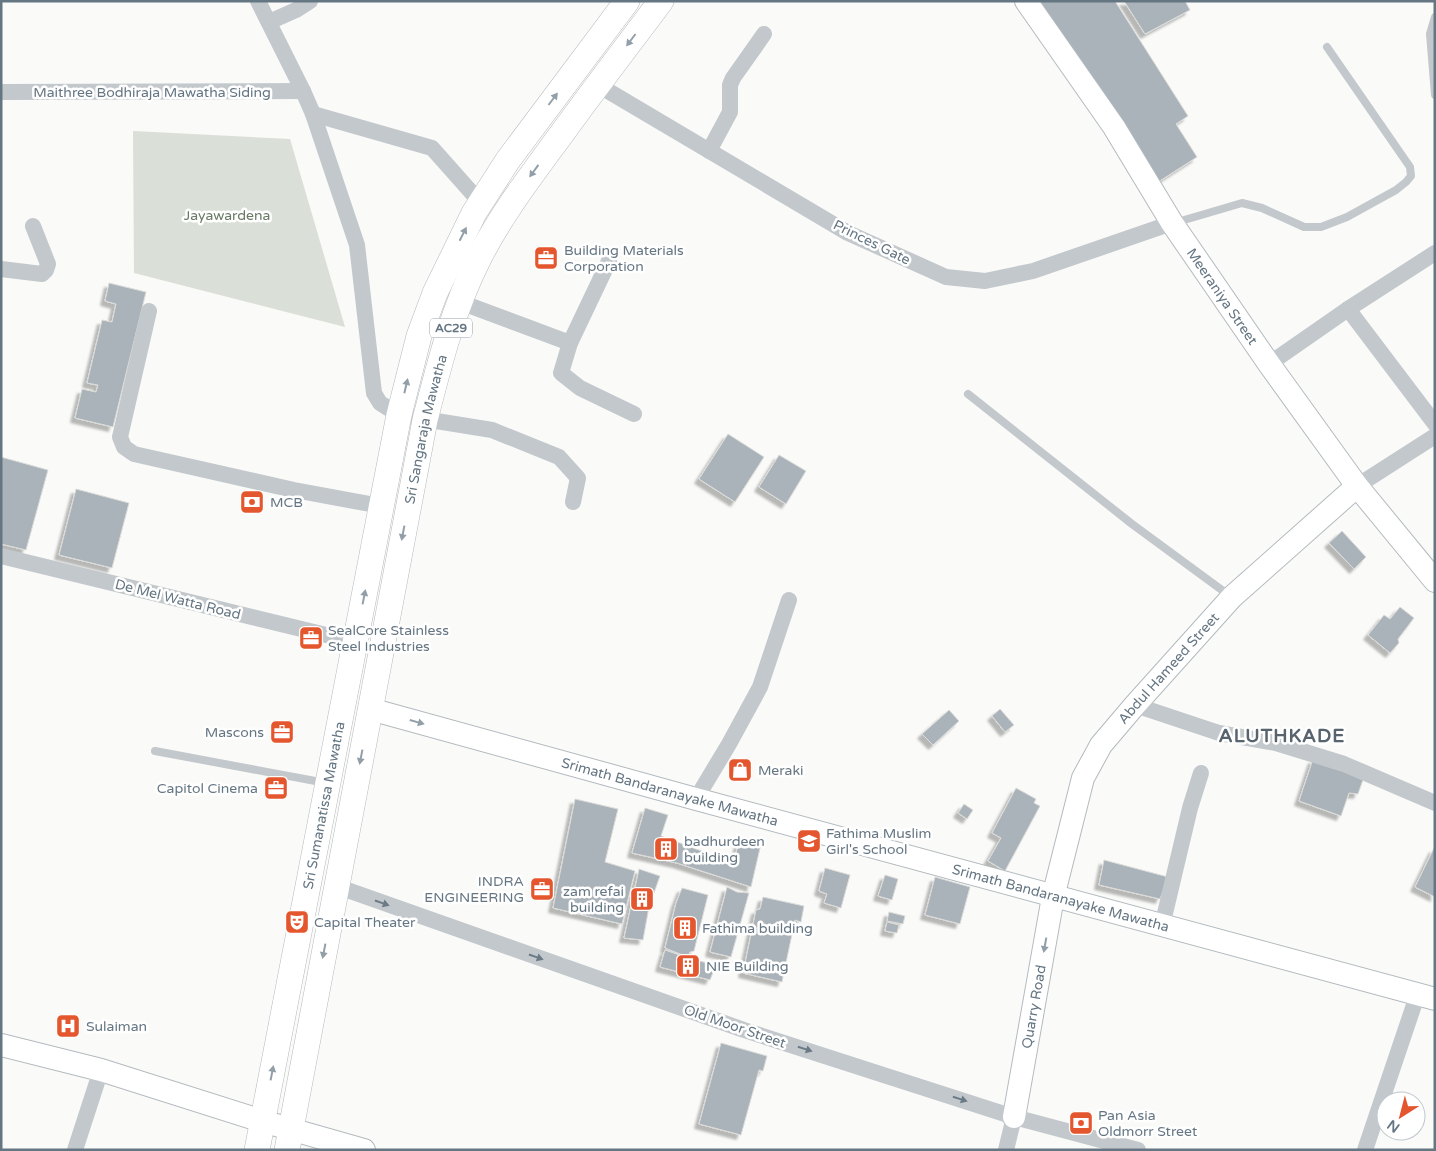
<svg xmlns="http://www.w3.org/2000/svg" width="1436" height="1151" viewBox="0 0 1436 1151" font-family="'Varela Round',sans-serif">
	<style>
		.green { fill: #dadfd7 }
		.building { fill: #aab3b9; stroke: #dcdcda; filter: url(#shadow) }
		.lines { fill: none; stroke-linecap: round; stroke-linejoin: round }
		.secondary-casing { stroke: #b3babf; stroke-width: 24 }
		.primary-casing { stroke: #b5babe; stroke-width: 26 }
		.lane { stroke: #c3c8cc; stroke-width: 8 }
		.street { stroke: #c3c8cc; stroke-width: 16 }
		.secondary { stroke: #fff; stroke-width: 22 }
		.primary { stroke: #fff; stroke-width: 25 }
		.oneway { fill: #939fa8 }
		.oneway2 { fill: #6a7a87 }
		.labels { text-anchor: middle; stroke-width: 5; stroke-linejoin: round; paint-order: stroke }
		.shield { fill: #fff; stroke: #939fa8; stroke-width: 1 }
		.shield-label { font-size: 12px; font-weight: bold; fill: #657683 }
		.street-label { font-size: 14px; fill: #657683; stroke: #fff }
		.park-label { font-size: 14px; fill: #687a64; stroke: #fff }
		.poi-label { font-size: 14px; fill: #657683; stroke: #fff; text-anchor: start }
		.district-label { font-size: 19px; font-weight: bold; letter-spacing: 1px; fill: #57646e; stroke: #fff }
	</style>
	<defs>
		<filter id="shadow"><feDropShadow dx="-4.5" dy="4.5" stdDeviation="1" flood-color="#0004"/></filter>
	</defs>
	<rect width="100%" height="100%" fill="#fafaf8"/>
	<polygon class="green" points="133,131 290,139 345,327 134,273"/>
	<g class="building">
		<polygon points="1038,1 1115,1 1188,116 1176,124 1197,157 1155,184"/>
		<polygon points="1124,1 1185,1 1190,10 1145,34"/>
		<polygon points="109,283 146,292 113,427 75,418 82,389 96,392 98,385 87,383 102,320 112,322 116,304 105,301"/>
		<polygon points="728,434 764,457 735,502 699,479"/>
		<polygon points="779,455 806,471 786,504 759,487"/>
		<polygon points="1,457 48,470 26,550 1,544"/>
		<polygon points="76,489 129,503 112,568 59,555"/>
		<polygon points="1342,531 1366,557 1354,569 1329,543"/>
		<polygon points="1400,607 1414,618 1398,639 1399,643 1390,653 1368,635 1384,615 1390,619"/>
		<polygon points="1000,709 1014,725 1005,732 992,716"/>
		<polygon points="949,710 959,721 933,745 922,734"/>
		<polygon points="1313,759 1364,777 1358,794 1349,793 1341,816 1299,801"/>
		<polygon points="1016,788 1036,799 1034,803 1040,806 1005,871 988,861 1001,838 992,833"/>
		<polygon points="575,799 618,809 605,862 635,871 622,924 553,908"/>
		<polygon points="964,804 973,810 967,819 958,813"/>
		<polygon points="645,808 668,815 661,836 715,856 734,859 741,837 761,844 751,887 677,863 632,853"/>
		<polygon points="1434,848 1435,849 1435,897 1415,887"/>
		<polygon points="1104,860 1168,877 1160,899 1099,885"/>
		<polygon points="825,868 850,875 841,908 824,903 827,894 819,891"/>
		<polygon points="639,869 660,876 649,907 643,940 624,938"/>
		<polygon points="885,875 898,879 892,900 878,896"/>
		<polygon points="935,877 970,887 960,924 925,915"/>
		<polygon points="727,887 737,892 749,893 731,957 710,952"/>
		<polygon points="682,888 708,895 694,951 690,952 688,957 665,948 676,903"/>
		<polygon points="763,897 804,906 801,922 795,920 782,982 743,973 756,910 760,909"/>
		<polygon points="889,912 905,916 903,924 887,921"/>
		<polygon points="887,922 899,925 897,933 885,931"/>
		<polygon points="665,950 691,959 716,965 710,980 660,967"/>
		<polygon points="721,1043 767,1056 763,1071 759,1070 741,1135 699,1124"/>
	</g>
	<g class="lines">
		<defs>
			<g id="secondary">
				<path id="s1" d="M1026,1l88,126 58,96 97,141 88,122 78,95"/>
				<path id="s2" d="M370,709l326,90 739,200"/>
				<polyline points="1,1045 101,1070 262,1121 364,1150"/>
				<path id="s3" d="M1014,1117l39,-220 30,-119 18,-33 34,-40 97,-108 125,-111"/>
			</g>
			<g id="primary">
				<path id="s4" d="M257,1150l142,-735 20,-79 16,-43 39,-80 34,-53 119,-159"/>
				<path id="s5" d="M287,1150l138,-730c14,-55 28,-111 54,-162 23,-45 54,-85 84,-126 32,-44 65,-87 98,-131"/>
			</g>
		</defs>
		<use href="#secondary" class="secondary-casing"/>
		<use href="#primary" class="primary-casing"/>
		<g class="lane">
			<polyline points="1435,17 1430,34 1435,95"/>
			<polyline points="1174,223 1242,203 1262,208 1304,227 1321,227 1347,217 1396,190 1406,182 1411,176 1410,167 1327,47"/>
			<polyline points="968,394 1132,524 1230,596"/>
			<polyline points="155,751 326,783"/>
		</g>
		<g class="street">
			<polyline points="258,1 303,91 313,114 357,245 374,393 380,403 399,415 492,430 559,457 578,478 573,502"/>
			<polyline points="269,22 296,10 310,1"/>
			<polyline points="598,85 848,233 946,277 985,281 1033,271 1172,223"/>
			<polyline points="1,92 303,91"/>
			<polyline points="313,114 432,148 480,202"/>
			<polyline points="709,151 730,112 730,85 733,78 764,34"/>
			<polyline points="609,261 570,343 561,373 580,388 634,414"/>
			<polyline points="1,269 42,274 46,270 48,264 33,226"/>
			<polyline points="460,302 570,343"/>
			<polyline points="1348,309 1435,424"/>
			<polyline points="149,311 120,437 124,447 134,454 294,490 381,506"/>
			<polyline points="1269,364 1348,309 1435,253"/>
			<polyline points="1357,486 1435,436"/>
			<polyline points="1,556 355,642"/>
			<polyline points="1135,705 1219,733 1276,743 1344,764 1435,803"/>
			<polyline points="696,799 729,744 760,687 789,600"/>
			<polyline points="336,886 744,1030 1014,1117 1138,1150"/>
			<polyline points="1162,926 1190,808 1201,773"/>
			<polyline points="75,1150 101,1070"/>
			<polyline points="1006,1150 1014,1117"/>
			<polyline points="1365,1150 1417,996"/>
		</g>
		<use href="#secondary" class="secondary"/>
		<use href="#primary" class="primary"/>
	</g>
	<defs><path id="oneway-solid" d="M-6-.8H1V-3.2L6.5 0L1 3.2V.8H-6Z" transform="scale(1.25)"/></defs>
	<g class="oneway">
		<use href="#oneway-solid" transform="translate(631 40) rotate(127)"/>
		<use href="#oneway-solid" transform="translate(553 99) rotate(-53)"/>
		<use href="#oneway-solid" transform="translate(534 171) rotate(126)"/>
		<use href="#oneway-solid" transform="translate(463 234) rotate(-63)"/>
		<use href="#oneway-solid" transform="translate(406 386) rotate(-77)"/>
		<use href="#oneway-solid" transform="translate(403 533) rotate(101)"/>
		<use href="#oneway-solid" transform="translate(364 597) rotate(-79)"/>
		<use href="#oneway-solid" transform="translate(417 722) rotate(16)"/>
		<use href="#oneway-solid" transform="translate(361 757) rotate(101)"/>
		<use href="#oneway-solid" transform="translate(1045 945) rotate(100)"/>
		<use href="#oneway-solid" transform="translate(324 951) rotate(101)"/>
		<use href="#oneway-solid" transform="translate(272 1073) rotate(-79)"/>
	</g>
	<g class="oneway2">
		<use href="#oneway-solid" transform="translate(382 903) rotate(19)"/>
		<use href="#oneway-solid" transform="translate(536 957) rotate(19)"/>
		<use href="#oneway-solid" transform="translate(805 1049) rotate(18)"/>
		<use href="#oneway-solid" transform="translate(960 1099) rotate(18)"/>
	</g>
	<defs>
		<symbol id="office-square" viewBox="-11 -11 22 22"><rect x="-9" y="-9" width="18" height="18" rx="4" fill="#e4572e" stroke="#fff"/><path d="M-6-3h4V-5.5h4V-3h4V5H-6ZM-1-4.5V-3h2v-1.5ZM-6 0V1H6V0Z" fill="#fff"/></symbol>
		<symbol id="bank-square" viewBox="-11 -11 22 22"><rect x="-9" y="-9" width="18" height="18" rx="4" fill="#e4572e" stroke="#fff"/><path d="M-6-4H6V4H-6ZM0-2.3a2.3 2.3 0 1 0 0 4.6a2.3 2.3 0 1 0 0-4.6Z" fill="#fff"/></symbol>
		<symbol id="shop-square" viewBox="-11 -11 22 22"><rect x="-9" y="-9" width="18" height="18" rx="4" fill="#e4572e" stroke="#fff"/><path d="M-5-2.5h2.3a2.7 3.5 0 0 1 5.4 0H5L5.5 6h-11ZM-1.5-2.5h3a1.5 2.3 0 0 0-3 0Z" fill="#fff"/></symbol>
		<symbol id="school-square" viewBox="-11 -11 22 22"><rect x="-9" y="-9" width="18" height="18" rx="4" fill="#e4572e" stroke="#fff"/><path d="M0-5L7-2L0 1L-7-2ZM-4 1L0 2.5L4 1V4Q0 6-4 4Z" fill="#fff"/></symbol>
		<symbol id="building-square" viewBox="-11 -11 22 22"><rect x="-9" y="-9" width="18" height="18" rx="4" fill="#e4572e" stroke="#fff"/><path d="M-4-6H4V6H1V3H-1V6H-4ZM-2.5-4.3h1.7v1.8h-1.7ZM.8-4.3h1.7v1.8H.8ZM-2.5-1h1.7V.8h-1.7ZM.8-1h1.7V.8H.8Z" fill="#fff"/></symbol>
		<symbol id="theatre-square" viewBox="-11 -11 22 22"><rect x="-9" y="-9" width="18" height="18" rx="4" fill="#e4572e" stroke="#fff"/><path d="M-5-5.5Q0-4 5-5.5V0Q5 5 0 6Q-5 5-5 0ZM-3.3-2.5H-1v1.5H-3.3ZM1-2.5H3.3v1.5H1ZM-2.8 1Q0 5.5 2.8 1Z" fill="#fff"/></symbol>
		<symbol id="hospital-square" viewBox="-11 -11 22 22"><rect x="-9" y="-9" width="18" height="18" rx="4" fill="#e4572e" stroke="#fff"/><path d="M-5-5h3v3.5h4V-5h3V5h-3V1.5h-4V5h-3Z" fill="#fff"/></symbol>
	</defs>
	<g fill-rule="evenodd">
		<use href="#office-square" x="532" y="244" width="28" height="28"/>
		<use href="#bank-square" x="238" y="488" width="28" height="28"/>
		<use href="#office-square" x="297" y="624" width="28" height="28"/>
		<use href="#office-square" x="268" y="718" width="28" height="28"/>
		<use href="#shop-square" x="726" y="756" width="28" height="28"/>
		<use href="#office-square" x="262" y="774" width="28" height="28"/>
		<use href="#school-square" x="795" y="827" width="28" height="28"/>
		<use href="#building-square" x="652" y="835" width="28" height="28"/>
		<use href="#office-square" x="528" y="875" width="28" height="28"/>
		<use href="#building-square" x="628" y="885" width="28" height="28"/>
		<use href="#theatre-square" x="283" y="908" width="28" height="28"/>
		<use href="#building-square" x="671" y="914" width="28" height="28"/>
		<use href="#building-square" x="674" y="952" width="28" height="28"/>
		<use href="#hospital-square" x="54" y="1012" width="28" height="28"/>
		<use href="#bank-square" x="1067" y="1109" width="28" height="28"/>
	</g>
	<g class="labels">
		<rect class="shield" x="430" y="318.5" width="42" height="19" rx="4"/>
		<g class="shield-label">
			<text x="451" y="332">AC29</text>
		</g>
		<g class="street-label">
			<text x="152" y="97">Maithree Bodhiraja Mawatha Siding</text>
			<text transform="translate(872 242) rotate(26)" y="5">Princes Gate</text>
			<text dy="5" stroke="none"><textPath href="#s1" startOffset="355">Meeraniya Street</textPath></text>
			<text dy="5" stroke="none"><textPath href="#s5" startOffset="734">Sri Sangaraja Mawatha</textPath></text>
			<text transform="translate(178 599) rotate(14)" y="5">De Mel Watta Road</text>
			<text dy="5" stroke="none"><textPath href="#s3" startOffset="486">Abdul Hameed Street</textPath></text>
			<text dy="5" stroke="none"><textPath href="#s2" startOffset="311">Srimath Bandaranayake Mawatha</textPath></text>
			<text dy="5" stroke="none"><textPath href="#s4" startOffset="351">Sri Sumanatissa Mawatha</textPath></text>
			<text dy="5" stroke="none"><textPath href="#s2" startOffset="716">Srimath Bandaranayake Mawatha</textPath></text>
			<text dy="5" stroke="none"><textPath href="#s3" startOffset="112">Quarry Road</textPath></text>
			<text transform="translate(735 1026) rotate(19)" y="5">Old Moor Street</text>
		</g>
		<g class="park-label">
			<text x="227" y="220">Jayawardena</text>
		</g>
		<g class="poi-label">
			<text x="564" y="255">Building Materials<tspan x="564" dy="16">Corporation</tspan></text>
			<text x="270" y="507">MCB</text>
			<text x="328" y="635">SealCore Stainless<tspan x="328" dy="16">Steel Industries</tspan></text>
			<text x="264" y="737" text-anchor="end">Mascons</text>
			<text x="758" y="775">Meraki</text>
			<text x="258" y="793" text-anchor="end">Capitol Cinema</text>
			<text x="826" y="838">Fathima Muslim<tspan x="826" dy="16">Girl's School</tspan></text>
			<text x="684" y="846">badhurdeen<tspan x="684" dy="16">building</tspan></text>
			<text x="524" y="886" text-anchor="end">INDRA<tspan x="524" dy="16">ENGINEERING</tspan></text>
			<text x="624" y="896" text-anchor="end">zam refai<tspan x="624" dy="16">building</tspan></text>
			<text x="314" y="927">Capital Theater</text>
			<text x="702" y="933">Fathima building</text>
			<text x="706" y="971">NIE Building</text>
			<text x="86" y="1031">Sulaiman</text>
			<text x="1098" y="1120">Pan Asia<tspan x="1098" dy="16">Oldmorr Street</tspan></text>
		</g>
		<g class="district-label">
			<text x="1282" y="742">ALUTHKADE</text>
		</g>
	</g>
	<rect width="1436" height="1151" fill="none" stroke="#657683" stroke-width="5"/>
	<g transform="translate(1401 1116) rotate(216)"><circle r="24" fill="#ffffff" stroke="#c1c8cd"/>
	<path d="M0-4L9 19L0 12L-9 19Z" fill="#e4572e"/>
	<text y="-8" font-size="14" font-weight="bold" text-anchor="middle" fill="#657683">N</text>
	</g>
</svg>
